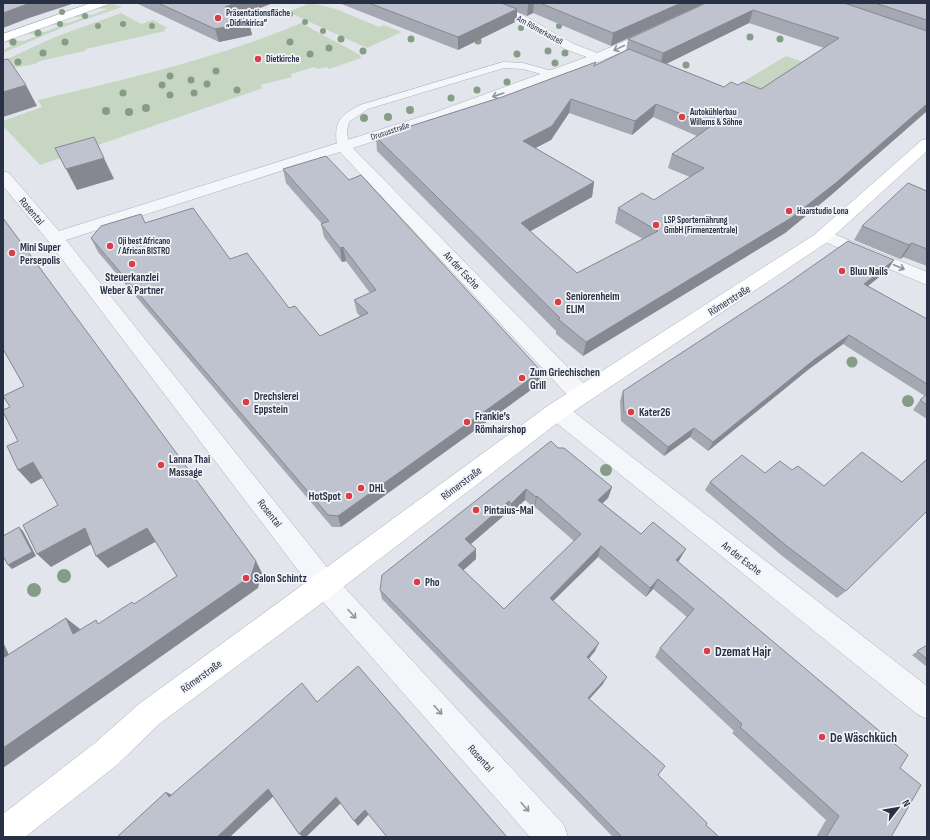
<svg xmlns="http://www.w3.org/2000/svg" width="930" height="840" viewBox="0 0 930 840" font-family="'Sofia Sans Condensed',sans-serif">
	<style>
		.green { fill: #c6d6c2 }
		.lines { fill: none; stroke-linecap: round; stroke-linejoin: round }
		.lane-casing { stroke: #aaafb9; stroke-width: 1 }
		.street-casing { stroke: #aaafb9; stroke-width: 1 }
		.secondary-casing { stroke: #aaafb9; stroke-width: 1 }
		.lane { fill: #f5f6f9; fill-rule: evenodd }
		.street { fill: #f5f6f9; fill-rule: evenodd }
		.secondary { fill: #fff; fill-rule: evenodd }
		.tree { fill: #859d86 }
		.wall { fill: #a3a8b2; fill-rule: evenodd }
		.shaded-wall { fill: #858891 }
		.building { fill: #bec3cf; stroke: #858891; fill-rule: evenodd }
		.oneway { stroke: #8e939f }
		.poi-dot { fill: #db3c48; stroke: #f2f4f8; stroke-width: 1.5 }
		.labels { text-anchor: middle; stroke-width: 3.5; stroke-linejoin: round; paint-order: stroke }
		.far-poi-label { font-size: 9px; font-weight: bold; fill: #283045; stroke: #f2f4f8; text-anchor: start }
		.far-street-label { font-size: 9px; fill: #283045; stroke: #f2f4f8 }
		.street-label { font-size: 11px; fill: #283045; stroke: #f2f4f8 }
		.poi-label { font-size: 11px; font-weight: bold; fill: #283045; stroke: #f2f4f8; text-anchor: start }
		.near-poi-label { font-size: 13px; font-weight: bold; fill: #283045; stroke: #f2f4f8; text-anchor: start }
	</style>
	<rect width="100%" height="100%" fill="#e2e5eb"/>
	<g class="green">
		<polygon points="111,3 122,7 66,26 3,53 3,50 17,43 3,42 8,40 24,41 38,35 25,33 31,31 45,32 62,25 47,25 54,22 69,23 84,17 70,17 77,14 92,15 108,9 96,8"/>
		<polygon points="311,3 336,9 379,27 384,25 402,32 367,48 288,12"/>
		<polygon points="121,13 141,24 153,20 167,28 164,29 165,31 86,49 85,51 40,61 35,64 7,69 3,61 55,37"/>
		<path d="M301,23l59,32 1,3 -32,11 -2,-2 -10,2 -3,-2 -23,7 1,3 -32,8 3,3 -223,77 -37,-39v-5l39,-14 -4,-7c89,-21 178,-41 263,-77z"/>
		<polygon points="786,56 860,82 773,91 731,89"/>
	</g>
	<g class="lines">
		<defs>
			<path id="lane" d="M503,62l20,1 36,10 1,2 -5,3 -32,-9 -19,-1 -136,41 -19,13 -2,9 2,15 -2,3 -4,1 -6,-4c-3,-24 2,-30 23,-41z"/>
			<g id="street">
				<path d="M474,3c42,0 65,24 100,41 7,3 16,6 23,9l53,-23h8l2,3 -2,3 -78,34 -134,48 -93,30 235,240 3,6 -3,6 -8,2 -8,-2 -232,-248 -274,88 268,336 230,249 4,12h-38l-214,-243 -267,-352 -46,-56v-15l6,2 50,58 377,-119 151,-55 -22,-8 -45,-28 -44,-16z"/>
				<polygon points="824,230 927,272 927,285 818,239 815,235 818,231"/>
				<polygon points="557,403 565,405 927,686 927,719 917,714 549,417 546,411 549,405"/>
			</g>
			<g id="secondary">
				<polygon points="91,3 108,3 106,5 3,42 3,34"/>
				<polygon points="927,139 927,151 826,243 565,417 334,594 159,724 117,765 25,837 3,837 3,814 95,743 139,704 549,405 814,235 922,140"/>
			</g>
		</defs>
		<use href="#lane" class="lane-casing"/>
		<use href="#street" class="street-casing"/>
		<use href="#secondary" class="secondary-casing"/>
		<use href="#lane" class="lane"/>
		<use href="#street" class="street"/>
		<use href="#secondary" class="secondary"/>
	</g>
	<g class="tree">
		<circle cx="62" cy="12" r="3"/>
		<circle cx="290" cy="14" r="3"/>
		<circle cx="85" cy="16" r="3"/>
		<circle cx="305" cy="22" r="3"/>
		<circle cx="60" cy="24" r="3"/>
		<circle cx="123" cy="24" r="3"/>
		<circle cx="98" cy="26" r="3"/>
		<circle cx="152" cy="26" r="3"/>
		<circle cx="559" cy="26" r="3"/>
		<circle cx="521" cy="28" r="3"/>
		<circle cx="323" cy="31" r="3"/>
		<circle cx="38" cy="33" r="3.5"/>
		<circle cx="750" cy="37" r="3.5"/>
		<circle cx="341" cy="39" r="3.5"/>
		<circle cx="411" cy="39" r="3.5"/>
		<circle cx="780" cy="39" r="3.5"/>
		<circle cx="478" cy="41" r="3.5"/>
		<circle cx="13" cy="42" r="3.5"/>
		<circle cx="65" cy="42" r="3.5"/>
		<circle cx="290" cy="42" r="3.5"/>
		<circle cx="329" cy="48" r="3.5"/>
		<circle cx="363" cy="51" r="3.5"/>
		<circle cx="548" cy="51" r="3.5"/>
		<circle cx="43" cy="53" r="3.5"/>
		<circle cx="565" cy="53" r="3.5"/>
		<circle cx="310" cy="54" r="3.5"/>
		<circle cx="517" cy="54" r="3.5"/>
		<circle cx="18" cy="62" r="3.5"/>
		<circle cx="555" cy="63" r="3.5"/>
		<circle cx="686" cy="65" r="3.5"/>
		<circle cx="216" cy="71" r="3.5"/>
		<circle cx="170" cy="76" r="3.5"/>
		<circle cx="191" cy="80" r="3.5"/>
		<circle cx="507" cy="82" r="3.5"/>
		<circle cx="207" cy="84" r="3.5"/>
		<circle cx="162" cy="85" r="3.5"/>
		<circle cx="237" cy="90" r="3.5"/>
		<circle cx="477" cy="90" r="3.5"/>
		<circle cx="123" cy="93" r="3.5"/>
		<circle cx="194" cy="93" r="3.5"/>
		<circle cx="170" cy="95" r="3.5"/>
		<circle cx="451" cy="98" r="3.5"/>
		<circle cx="146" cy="108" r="4"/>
		<circle cx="410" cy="110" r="4"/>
		<circle cx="106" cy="111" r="4"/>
		<circle cx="129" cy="112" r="4"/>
		<circle cx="388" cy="117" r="4"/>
		<circle cx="364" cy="118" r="4"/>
		<circle cx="852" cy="362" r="5.5"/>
		<circle cx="908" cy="401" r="6"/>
		<circle cx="606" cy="470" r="6"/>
		<circle cx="64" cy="576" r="7"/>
		<circle cx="34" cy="590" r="7"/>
	</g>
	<g class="wall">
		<polygon points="136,3 273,3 239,16 249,22 252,35 219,42"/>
		<polygon points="339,3 705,3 611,46 533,13 527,16 517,12 517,21 458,50"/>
		<path d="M706,3h221v108l-97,85 -45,37 -202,123 -27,-22v-3l-179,-180 -1,-14 126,-40 94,-32 30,-14 2,-12zM749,23l75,25 -63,41 -23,-4 -14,2 -58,-23zM569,113l63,22 21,-18 44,19 -25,18 -4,14 22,9 -36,23 -36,8 -3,15 28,16 -66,34 -47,-42 62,-34 2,-15 -59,-34 16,-8z"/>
		<polygon points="283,169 349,180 541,371 539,384 341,527 332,527 98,252 91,238 145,223 230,259 289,308 320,336 360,316 357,313 354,300 370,293 346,261 342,262 324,237 321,224 322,224 286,183"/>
		<polygon points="927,191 927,266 903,257 900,259 854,240 862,226"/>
		<polygon points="888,270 867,286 927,319 927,419 913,410 920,400 925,396 843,344 809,369 708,451 690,437 664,456 621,421 620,401 623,391"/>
		<path d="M558,448l54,39 -4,11 -6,5 39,31 39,25 -2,3 222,206 -9,69h-75l10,-17 -94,-87 2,-2 -79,-74 5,-9 27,-31 -34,-28 -7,8 -48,-40 -45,44 42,50 -6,8 14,25 -14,15 69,76 48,50 13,12h-106l-231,-238 -2,-9zM525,500l9,8 1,-1 39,34 -70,68 -41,-39 13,-11v-10l-5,-5 37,-32 2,2z"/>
		<polygon points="792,470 824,486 902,482 846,591 837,598 781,555 705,490 710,482 765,473"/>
		<polygon points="927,645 927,667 912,655"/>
	</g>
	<g class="shaded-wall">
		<polygon points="30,3 75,3 29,18 3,28 3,13"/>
		<polygon points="236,3 273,3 228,20 225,7"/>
		<polygon points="529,3 534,3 533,13 527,16 528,4"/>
		<polygon points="681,3 705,3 611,46 613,33"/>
		<polygon points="517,9 517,21 458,50 458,37"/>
		<polygon points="753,10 749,23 660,67 663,53"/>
		<polygon points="249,22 252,35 219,42 215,29"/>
		<polygon points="26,85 37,106 3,117 3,92"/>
		<polygon points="571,99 569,113 551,140 522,155 523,141"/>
		<polygon points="656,104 653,117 632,135 635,121"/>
		<polygon points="927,104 927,111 830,196 785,233 583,356 586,342"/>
		<polygon points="104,158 114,179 77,190 66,169"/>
		<polygon points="594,182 592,197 520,237 521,223"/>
		<polygon points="912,243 903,257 900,259 909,245"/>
		<polygon points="343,247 346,261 342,262 340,248"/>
		<polygon points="894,260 888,270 858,294 864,284"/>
		<polygon points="849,335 843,344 809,369 708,451 713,442 815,359"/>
		<polygon points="541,371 539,384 341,527 338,516"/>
		<polygon points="694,428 690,437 664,456 668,447"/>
		<polygon points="33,462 46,476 31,484 18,470"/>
		<polygon points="612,487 608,498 595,511 598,500"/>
		<polygon points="526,489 525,500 510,514 511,504"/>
		<polygon points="537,496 535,507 534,508 536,497"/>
		<polygon points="509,501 508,512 465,549 465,539"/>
		<polygon points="19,527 23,531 36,556 12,569 8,565"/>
		<polygon points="85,528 97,541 51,567 37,554"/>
		<polygon points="147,528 157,541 108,568 96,556"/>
		<polygon points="601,546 598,557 547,607 550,598"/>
		<polygon points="476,549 476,559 458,575 458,565"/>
		<polygon points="686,549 680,559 671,570 676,560"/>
		<polygon points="256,561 262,573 258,588 3,768 3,748"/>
		<polygon points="658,579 653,589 646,597 650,588"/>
		<polygon points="66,618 80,629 86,645 73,634"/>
		<polygon points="599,643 595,651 583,665 587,657"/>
		<polygon points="3,644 4,644 16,670 3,663"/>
		<polygon points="607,677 603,684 584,705 588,698"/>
		<polygon points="268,789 276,794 230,837 217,837"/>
		<polygon points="166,792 177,797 169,797"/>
		<polygon points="336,797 341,803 306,837 303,837 299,834"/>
		<polygon points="365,810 369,814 358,826 354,821"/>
	</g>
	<g class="building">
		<polygon points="3,3 30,3 3,13"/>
		<polygon points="158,3 236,3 225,7 249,22 215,29"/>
		<polygon points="369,3 501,3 517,9 458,37"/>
		<polygon points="540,3 681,3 613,33"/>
		<path d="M706,3h138l83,28v73l-90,78 -46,36 -205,124 -28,-23 2,-1 -184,-181 126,-40 94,-35 -2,4 35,-17 95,38 7,-5 7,3 5,-3 18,7 78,-51 -86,-28 -90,43 -35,-14zM571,99l64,22 21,-17 55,22 -39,28 32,14 -50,32 -12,-7 -24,15 40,23 -81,42 -56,-50 73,-41 -71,-41 29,-15z"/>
		<polygon points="875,3 927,3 927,20"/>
		<polygon points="8,59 26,85 3,92 3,60"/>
		<polygon points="94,137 104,158 66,169 55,148"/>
		<polygon points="326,156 349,180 361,175 541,371 338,516 328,515 91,238 101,226 141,214 145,223 193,208 230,259 247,253 289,308 295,306 320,336 368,313 354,300 376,290 343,247 340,248 321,224 329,221 283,169"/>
		<polygon points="908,183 927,191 927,249 912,243 909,245 862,226"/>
		<polygon points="3,218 256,561 251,576 3,748 3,658 66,618 73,634 96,620 98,624 132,602 134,604 177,576 147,528 96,556 85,528 37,554 23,525 58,505 33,462 18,470 7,446 18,441 3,412 3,410 10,407 3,396 24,386 3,349"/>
		<polygon points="848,241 894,260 864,284 927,319 927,384 849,335 815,359 713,442 694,428 668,447 624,411 623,391 784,286"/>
		<polygon points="927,394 927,405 920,400"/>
		<path d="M551,441l7,7h6l48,39 -14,13 43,34 12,-12 33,27 -10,11 232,195 -8,13 21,17 -30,52h-65l13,-21 -99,-89 2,-3 -82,-76 34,-39 -36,-30 -8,9 -49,-42 -51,52 49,45 -12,14 20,20 -19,21 77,68 -7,9 49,48 -1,2 13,12h-97l-242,-247 2,-15zM526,489l10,8 1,-1 44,38 -77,75 -46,-44 18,-16 -11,-10 44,-38 2,3z"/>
		<polygon points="862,452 902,482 927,459 927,511 846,591 788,547 710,482 742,455 765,473 780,461 792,470 798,466 824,486"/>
		<polygon points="19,527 32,552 8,565 3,556 3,536"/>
		<polygon points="927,645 927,659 917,651"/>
		<polygon points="358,666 507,837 387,837 365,810 354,821 336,797 299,834 268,789 217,837 117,837 166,792 169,797 302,683 317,702"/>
	</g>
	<defs><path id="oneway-shaft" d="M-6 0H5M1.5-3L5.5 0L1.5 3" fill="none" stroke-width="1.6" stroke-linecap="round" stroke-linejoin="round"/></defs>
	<g class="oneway">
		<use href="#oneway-shaft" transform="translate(619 48) rotate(155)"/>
		<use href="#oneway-shaft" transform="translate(498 95) rotate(161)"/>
		<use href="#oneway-shaft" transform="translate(899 267) rotate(23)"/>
		<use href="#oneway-shaft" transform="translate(352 614) rotate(48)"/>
		<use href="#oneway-shaft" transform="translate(438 710) rotate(48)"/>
		<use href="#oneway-shaft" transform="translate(525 807) rotate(48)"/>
	</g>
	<g class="poi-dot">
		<circle cx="218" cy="18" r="4"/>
		<circle cx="258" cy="59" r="4"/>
		<circle cx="682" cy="117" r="4"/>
		<circle cx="789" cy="211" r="4"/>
		<circle cx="656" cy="225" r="4"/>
		<circle cx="110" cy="246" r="4"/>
		<circle cx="12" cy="253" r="4"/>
		<circle cx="132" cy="264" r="4"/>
		<circle cx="842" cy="271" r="4"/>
		<circle cx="558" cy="302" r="4"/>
		<circle cx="522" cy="378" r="4"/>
		<circle cx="246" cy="402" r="4"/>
		<circle cx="631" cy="412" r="4"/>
		<circle cx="467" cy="422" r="4"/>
		<circle cx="161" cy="465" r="4"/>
		<circle cx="361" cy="488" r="4"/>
		<circle cx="349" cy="496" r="4"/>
		<circle cx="476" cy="510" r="4"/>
		<circle cx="246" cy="578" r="4"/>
		<circle cx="417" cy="582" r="4"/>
		<circle cx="707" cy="651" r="4"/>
		<circle cx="822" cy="737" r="4"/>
	</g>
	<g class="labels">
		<g class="far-poi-label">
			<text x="226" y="16">Präsentationsfläche<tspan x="226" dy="10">„Didinkirica“</tspan></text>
			<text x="266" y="62">Dietkirche</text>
			<text x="690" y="115">Autokühlerbau<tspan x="690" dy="10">Willems &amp; Söhne</tspan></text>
			<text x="797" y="214">Haarstudio Lona</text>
			<text x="664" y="223">LSP Sporternährung<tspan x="664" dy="10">GmbH (Firmenzentrale)</tspan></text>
			<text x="118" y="244">Oji best Africano<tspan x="118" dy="10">/ African BISTRO</tspan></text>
		</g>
		<g class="far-street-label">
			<text transform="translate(540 30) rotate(29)" y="3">Am Römerkastell</text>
			<text transform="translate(390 131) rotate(-18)" y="3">Drususstraße</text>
		</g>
		<g class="street-label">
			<text transform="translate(32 211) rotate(50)" y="4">Rosental</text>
			<text transform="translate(462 270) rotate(47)" y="4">An der Esche</text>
			<text transform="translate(729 300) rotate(-32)" y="4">Römerstraße</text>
			<text transform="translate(461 483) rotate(-37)" y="4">Römerstraße</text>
			<text transform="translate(270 513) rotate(52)" y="4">Rosental</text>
			<text transform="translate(742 558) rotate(38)" y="4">An der Esche</text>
			<text transform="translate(201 676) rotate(-36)" y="4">Römerstraße</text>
			<text transform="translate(481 758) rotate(48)" y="4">Rosental</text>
		</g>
		<g class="poi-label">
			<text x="20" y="251">Mini Super<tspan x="20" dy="13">Persepolis</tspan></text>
			<text x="850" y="275">Bluu Nails</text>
			<text x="132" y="281" text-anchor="middle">Steuerkanzlei<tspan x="132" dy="13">Weber &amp; Partner</tspan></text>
			<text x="566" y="300">Seniorenheim<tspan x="566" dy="13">ELIM</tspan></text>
			<text x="530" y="376">Zum Griechischen<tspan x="530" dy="13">Grill</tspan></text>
			<text x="254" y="400">Drechslerei<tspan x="254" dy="13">Eppstein</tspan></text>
			<text x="639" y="416">Kater26</text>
			<text x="475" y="420">Frankie's<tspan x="475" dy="13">Römhairshop</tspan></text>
			<text x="169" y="463">Lanna Thai<tspan x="169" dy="13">Massage</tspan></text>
			<text x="369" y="492">DHL</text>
			<text x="341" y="500" text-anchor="end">HotSpot</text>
			<text x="484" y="514">Pintaius-Mal</text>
			<text x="254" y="582">Salon Schintz</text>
			<text x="425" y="586">Pho</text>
		</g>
		<g class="near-poi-label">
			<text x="715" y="656">Dzemat Hajr</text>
			<text x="830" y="742">De Wäschküch</text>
		</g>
	</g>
	<rect width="930" height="840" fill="none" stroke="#283045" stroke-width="8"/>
	<g transform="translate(898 808) rotate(59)" stroke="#f2f4f8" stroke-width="3" paint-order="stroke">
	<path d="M0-3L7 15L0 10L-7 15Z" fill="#283045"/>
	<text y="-6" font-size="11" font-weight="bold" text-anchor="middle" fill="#283045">N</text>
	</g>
</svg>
